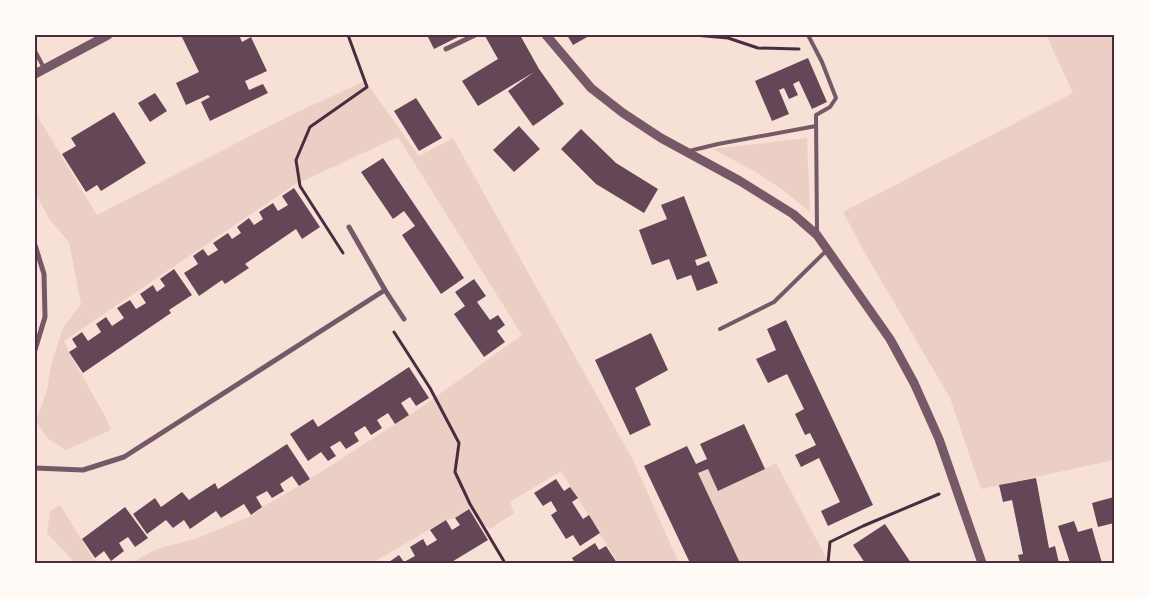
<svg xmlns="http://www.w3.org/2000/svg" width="1149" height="598" viewBox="0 0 1149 598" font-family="'Asap Condensed',sans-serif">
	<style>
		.green { fill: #ebcfc5 }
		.building { fill: #644757 }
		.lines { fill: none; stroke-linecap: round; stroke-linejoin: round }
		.path { stroke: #4a2c40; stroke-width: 3 }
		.service { stroke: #755966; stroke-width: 4 }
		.minor { stroke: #755966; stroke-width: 5 }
		.tertiary { stroke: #755966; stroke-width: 9 }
		.neatline { fill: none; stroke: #4a2c40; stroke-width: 2 }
	</style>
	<rect width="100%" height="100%" fill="#f7e1d7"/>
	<g class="green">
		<polygon points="1046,35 1114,35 1114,460 981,489 950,398 865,253 843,212 1073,93"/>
		<polygon points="365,81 419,156 453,138 633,460 679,563 618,563 561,471 510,502 514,513 490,529 475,518 469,509 467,509 455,518 446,520 372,563 131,563 157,549 198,538 253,515 262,507 299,486 420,408 522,335 398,137 294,185 64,341 69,352 106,418 111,430 66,450 48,439 36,421 47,390 51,365 63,328 81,304 69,242 50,220 35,193 35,112 97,215 291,115"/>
		<polygon points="807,138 810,212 780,188 754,171 713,149"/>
		<polygon points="776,463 829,563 740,563 698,473 708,469 719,491"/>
		<polygon points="60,505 96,563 75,563 47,533 50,511"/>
	</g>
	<g class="building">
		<polygon points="181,35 239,35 242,42 251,37 267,71 245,81 249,90 263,84 268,93 210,121 201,102 210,97 208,95 186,105 176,83 199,72"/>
		<polygon points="427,35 462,35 434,49"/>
		<polygon points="520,35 539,69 564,104 533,126 508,91 534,72 478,106 462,81 498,59 485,36"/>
		<polygon points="567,35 588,35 589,36 573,45"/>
		<polygon points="808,58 827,102 812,109 799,81 793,84 798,95 789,99 784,88 779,90 789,114 772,121 755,81"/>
		<polygon points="155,93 167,111 150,122 138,103"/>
		<polygon points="416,98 442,138 419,151 394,111"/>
		<polygon points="114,112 146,163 101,191 97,185 86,192 62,154 76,146 71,138"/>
		<polygon points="519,126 540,149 514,172 493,150"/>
		<polygon points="581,129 616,163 658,189 644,213 596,184 561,149"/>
		<polygon points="383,158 464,278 441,294 402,235 415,226 404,211 393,219 361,172"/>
		<polygon points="294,188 320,227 302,239 296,229 245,264 249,268 225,284 222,280 199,296 184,273 198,264 193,256 203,249 208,256 218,250 213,243 228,233 232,239 241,233 237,227 249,218 254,225 263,219 259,212 273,203 278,211 288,205 282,196"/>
		<polygon points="684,196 707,256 695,260 697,266 709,261 718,283 697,291 691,275 677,280 669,259 652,265 639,230 667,219 661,205"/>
		<polygon points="174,269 192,295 169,310 171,313 83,373 69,352 77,347 72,339 82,332 88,341 101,332 96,324 106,317 112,326 124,318 117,308 130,300 136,309 146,303 140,294 153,285 157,292 165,286 160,279"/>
		<polygon points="474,279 486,296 477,302 490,320 498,315 505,325 497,331 505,342 484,357 454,314 465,306 455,292"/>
		<polygon points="786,320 873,505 828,526 821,511 840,502 819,458 801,467 795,455 816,445 810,433 805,435 795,414 804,409 787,374 768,383 756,359 776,350 767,329"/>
		<polygon points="651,333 668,370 635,388 651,425 630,435 595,360"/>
		<polygon points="409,367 429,398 416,406 410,397 401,403 409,415 395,424 388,413 377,420 382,428 371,435 365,426 354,433 359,441 346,449 340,441 330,447 336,456 328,461 321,452 308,461 290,434 313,419 318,427"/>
		<polygon points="744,424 765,469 718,491 708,469 698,473 740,563 690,563 644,466 687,446 696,464 707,459 700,444"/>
		<polygon points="287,444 310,479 299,486 292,476 280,484 284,491 272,498 267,491 256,497 262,507 251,515 244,504 221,518 216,511 190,529 184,520 173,528 166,520 147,534 133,514 155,498 161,507 182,492 189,500 215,483 218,489"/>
		<polygon points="1036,478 1049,548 1055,546 1059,563 1020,563 1018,555 1023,554 1012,500 1003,502 999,485"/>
		<polygon points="556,479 564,491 570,487 578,498 572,502 583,519 589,515 600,533 580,546 573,535 566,539 551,515 557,511 551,501 543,506 534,493"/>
		<polygon points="1114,497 1114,523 1098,527 1092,503"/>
		<polygon points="125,507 148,538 135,547 128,537 119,543 124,551 111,561 104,551 95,558 82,539"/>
		<polygon points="469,509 488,540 450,563 390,563 389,562 399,555 404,562 415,556 410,547 423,539 427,546 437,540 430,530 446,520 452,530 460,525 455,518"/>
		<polygon points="1074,521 1078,532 1092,528 1102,563 1070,563 1058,526"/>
		<polygon points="885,524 911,563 865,563 853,545"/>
		<polygon points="595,543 599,550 606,546 617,563 575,563 572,558"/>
	</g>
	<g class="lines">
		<g class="path">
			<polyline points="694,35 728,38 758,48 799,49"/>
			<polyline points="343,253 300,186 296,160 310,127 367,87 348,35"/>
			<polyline points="394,332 430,388 459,443 455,472 470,504 505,563"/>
			<polyline points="828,563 830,542 863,526 939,494"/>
		</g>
		<g class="service">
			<polyline points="808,35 822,62 836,98 830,107 816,115 817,232"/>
			<polyline points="35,51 44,68"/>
			<polyline points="689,151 718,144 816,126"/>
			<polyline points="720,329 774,302 827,250"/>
		</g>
		<g class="minor">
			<polyline points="446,49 475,35"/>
			<polyline points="349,227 385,290 404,319"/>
			<polyline points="35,245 44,274 45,317 35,350"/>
			<polyline points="35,468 83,470 124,457 385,290"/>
		</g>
		<g class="tertiary">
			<polyline points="546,35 591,88 623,113 661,138 740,181 793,214 817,235 890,339 914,383 939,439 982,563"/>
			<polyline points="35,74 108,35"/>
		</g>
	</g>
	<rect width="1149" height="598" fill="none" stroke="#fffaf5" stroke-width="72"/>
	<rect x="36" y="36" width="1077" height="526" class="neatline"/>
</svg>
